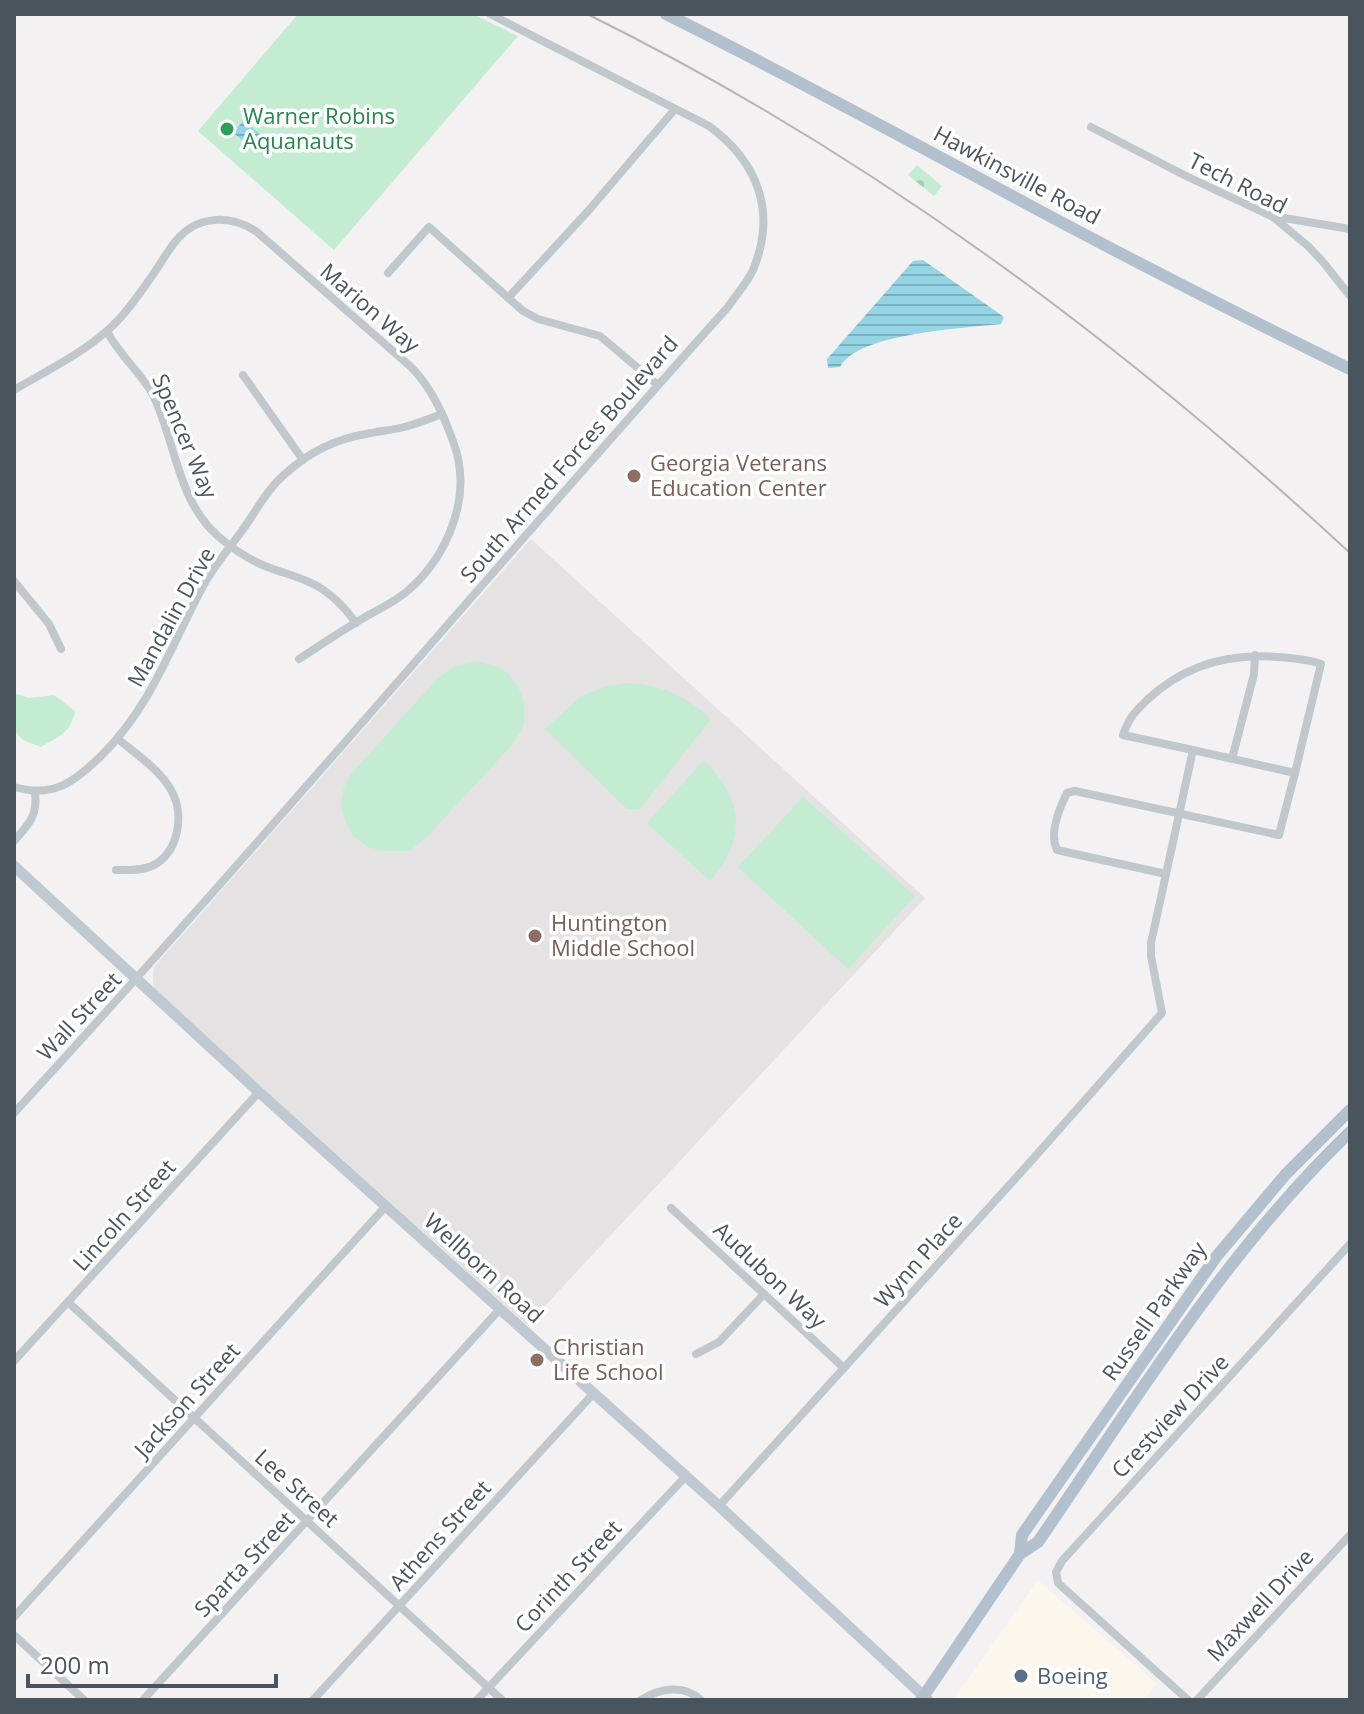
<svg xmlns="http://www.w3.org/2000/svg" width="1364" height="1714" viewBox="0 0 1364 1714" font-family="'Open Sans',sans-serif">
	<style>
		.commercial { fill: #fbf7ed }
		.education { fill: #e4e2e2 }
		.green { fill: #c4ecd3 }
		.cemetery { fill: url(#cemetery-stones) }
		.water { fill: url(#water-rules) }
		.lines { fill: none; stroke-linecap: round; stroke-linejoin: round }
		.street { stroke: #c0c8ce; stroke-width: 8 }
		.secondary { stroke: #c0c9d2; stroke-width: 11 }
		.primary { stroke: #b3c0cd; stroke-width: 12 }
		.rail { stroke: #b3b6ba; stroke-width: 2 }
		.leisure-dot { fill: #2e9e5b; stroke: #fff; stroke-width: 3 }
		.education-dot { fill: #8d6e63; stroke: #fff; stroke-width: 3 }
		.service-dot { fill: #5c6f8a; stroke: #fff; stroke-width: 3 }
		.labels { text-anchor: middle; stroke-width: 7; stroke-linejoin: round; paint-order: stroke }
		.leisure-label { font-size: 22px; fill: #27864d; stroke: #fff; text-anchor: start }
		.street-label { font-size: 22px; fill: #4a545c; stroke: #fff }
		.education-label { font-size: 22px; fill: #785e54; stroke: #fff; text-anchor: start }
		.service-label { font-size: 22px; fill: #4e5e75; stroke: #fff; text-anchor: start }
	</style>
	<defs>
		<pattern id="cemetery-stones" width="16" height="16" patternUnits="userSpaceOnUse" patternTransform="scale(2)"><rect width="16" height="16" fill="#c4ecd3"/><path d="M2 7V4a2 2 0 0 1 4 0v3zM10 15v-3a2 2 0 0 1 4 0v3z" fill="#aaccb8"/></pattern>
		<pattern id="water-rules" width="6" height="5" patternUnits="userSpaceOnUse" patternTransform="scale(2)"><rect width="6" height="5" fill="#95d4e5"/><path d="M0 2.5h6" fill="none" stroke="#7cafbd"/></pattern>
	</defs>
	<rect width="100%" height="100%" fill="#f3f1f1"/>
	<polygon class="commercial" points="1038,1580 1157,1684 1143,1700 953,1700"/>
	<polygon class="education" points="531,539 925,898 527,1325 154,990 153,980 154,967"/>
	<g class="green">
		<polygon points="298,14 473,14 518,36 334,250 198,131"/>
		<path d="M478,662c6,1 14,3 20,5 22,11 32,40 24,62 -3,6 -8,12 -11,17l-85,92 -17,13h-20l-19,-3 -17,-12 -8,-15 -4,-18 3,-16 7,-13 87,-96 19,-13z"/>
		<path d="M625,683c36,1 59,12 86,36l-71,90h-13l-82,-80 35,-32 23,-10z"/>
		<path d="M14,693l16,5 24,-3 21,16c-4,22 -16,25 -34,36l-18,-7 -9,-10z"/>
		<path d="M704,760c39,40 44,77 6,121l-63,-58z"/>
		<polygon points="803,797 915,896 848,969 738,867"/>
	</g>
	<polygon class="cemetery" points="917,165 942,186 934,196 908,175"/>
	<g class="water">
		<polygon points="243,121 266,138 257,151 233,133"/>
		<path d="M923,260l81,57 -3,7c-36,4 -143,9 -161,43l-12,1 -1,-9 86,-98z"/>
	</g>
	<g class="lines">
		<g class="street">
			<polyline points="1091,127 1186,176 1273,217 1308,246 1323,262 1350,296"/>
			<polyline points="1278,217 1350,229"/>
			<polyline points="388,273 429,227 523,311 538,319 600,336 658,385"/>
			<polyline points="508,298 589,210 675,109"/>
			<path d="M107,331c11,23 33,40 46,64 23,47 24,106 66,142 14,12 29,22 46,29 19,8 39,11 57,23 14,9 24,20 34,34"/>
			<polyline points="243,375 303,460"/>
			<path d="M14,390c32,-19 66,-35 94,-60 18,-16 32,-37 46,-57 7,-10 13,-21 21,-31 21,-27 55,-28 82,-10l154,135c15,15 24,31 33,51 5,13 11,26 14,40 10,46 -12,97 -45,128 -13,13 -30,21 -46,30 -23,13 -45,28 -68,43"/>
			<polyline points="14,581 49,624 61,649"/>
			<polyline points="1232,759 1254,674 1255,655"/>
			<path d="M14,787c39,11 59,-4 86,-30 51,-50 70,-109 103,-171 11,-20 25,-36 38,-54 15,-20 25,-42 44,-58 23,-21 50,-35 81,-40 14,-3 28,-4 42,-8 11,-3 23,-8 34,-12"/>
			<path d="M14,841c15,-17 24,-25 21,-50"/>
			<path d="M116,870c12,0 25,1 36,-4 27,-13 33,-52 19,-76 -11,-20 -35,-36 -53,-51"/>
			<path d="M1166,874l-109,-24c-8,-16 2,-41 10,-57l8,-2 204,44 16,-62"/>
			<path d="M14,1113c243,-264 474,-539 714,-806 8,-12 19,-24 25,-37 24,-58 5,-108 -44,-144l-219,-112"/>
			<polyline points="671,1208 844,1368"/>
			<polyline points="69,1303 502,1700"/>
			<polyline points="696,1354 719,1342 764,1294"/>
			<polyline points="14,1361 259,1092"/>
			<path d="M719,1506l313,-346 130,-147 -11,-57v-13l42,-193 102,23 26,-109c-14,-5 -28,-6 -43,-7 -49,-4 -94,8 -131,43 -13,13 -17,16 -24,35l70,15"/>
			<polyline points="14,1617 386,1206"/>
			<polyline points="14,1635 84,1700"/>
			<polyline points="143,1700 500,1309"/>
			<polyline points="313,1700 593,1394"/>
			<polyline points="477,1700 685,1477"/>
			<path d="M641,1700c19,-12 43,-16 60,0"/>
			<polyline points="1188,1700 1058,1583 1056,1572 1062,1561 1350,1244"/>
			<polyline points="1197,1700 1350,1535"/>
		</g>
		<polyline class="secondary" points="14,866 259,1092 719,1506 928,1700"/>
		<g class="primary">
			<path d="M666,14c127,63 251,131 376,198 101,54 204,106 308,157"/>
			<polyline points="1020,1554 1022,1535 1216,1257 1286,1174 1350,1110"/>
			<path d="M921,1700l99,-146 18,-12c97,-141 187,-290 312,-410"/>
		</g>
		<path class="rail" d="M587,14c280,138 534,327 763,539"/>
	</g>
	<circle class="leisure-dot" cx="227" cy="129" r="8"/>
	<g class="education-dot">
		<circle cx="634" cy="476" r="8"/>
		<circle cx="535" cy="936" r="8"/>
		<circle cx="537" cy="1360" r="8"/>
	</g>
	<circle class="service-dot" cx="1021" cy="1676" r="8"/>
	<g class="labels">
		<g class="leisure-label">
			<text x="243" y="124">Warner Robins<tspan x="243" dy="25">Aquanauts</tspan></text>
		</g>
		<g class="street-label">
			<text transform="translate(1017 175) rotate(28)" y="8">Hawkinsville Road</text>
			<text transform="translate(1238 183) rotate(27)" y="8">Tech Road</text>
			<text transform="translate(370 308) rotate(41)" y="8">Marion Way</text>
			<text transform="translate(185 436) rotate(67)" y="8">Spencer Way</text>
			<text transform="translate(569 459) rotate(-49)" y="8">South Armed Forces Boulevard</text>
			<text transform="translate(171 617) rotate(-61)" y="8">Mandalin Drive</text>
			<text transform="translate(79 1016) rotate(-47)" y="8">Wall Street</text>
			<text transform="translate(124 1215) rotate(-48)" y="8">Lincoln Street</text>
			<text transform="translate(918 1260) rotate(-48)" y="8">Wynn Place</text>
			<text transform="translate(484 1268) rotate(42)" y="8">Wellborn Road</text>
			<text transform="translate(770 1275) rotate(43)" y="8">Audubon Way</text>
			<text transform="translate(1154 1311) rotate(-55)" y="8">Russell Parkway</text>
			<text transform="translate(187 1400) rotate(-48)" y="8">Jackson Street</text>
			<text transform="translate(1170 1416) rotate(-47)" y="8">Crestview Drive</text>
			<text transform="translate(297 1488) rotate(42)" y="8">Lee Street</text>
			<text transform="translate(440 1535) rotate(-48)" y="8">Athens Street</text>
			<text transform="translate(244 1564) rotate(-47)" y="8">Sparta Street</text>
			<text transform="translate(568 1576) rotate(-47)" y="8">Corinth Street</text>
			<text transform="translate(1260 1605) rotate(-47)" y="8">Maxwell Drive</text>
		</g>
		<g class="education-label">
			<text x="650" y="471">Georgia Veterans<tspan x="650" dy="25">Education Center</tspan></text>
			<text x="551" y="931">Huntington<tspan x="551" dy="25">Middle School</tspan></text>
			<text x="553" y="1355">Christian<tspan x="553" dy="25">Life School</tspan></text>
		</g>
		<g class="service-label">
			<text x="1037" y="1684">Boeing</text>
		</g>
	</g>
	<rect width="1364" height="1714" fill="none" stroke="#4a545c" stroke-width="32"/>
	<path d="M28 1674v12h248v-12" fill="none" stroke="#4a545c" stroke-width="4"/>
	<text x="40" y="1674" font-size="24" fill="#4a545c" stroke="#ffffff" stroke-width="6" paint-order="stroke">200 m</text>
</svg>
